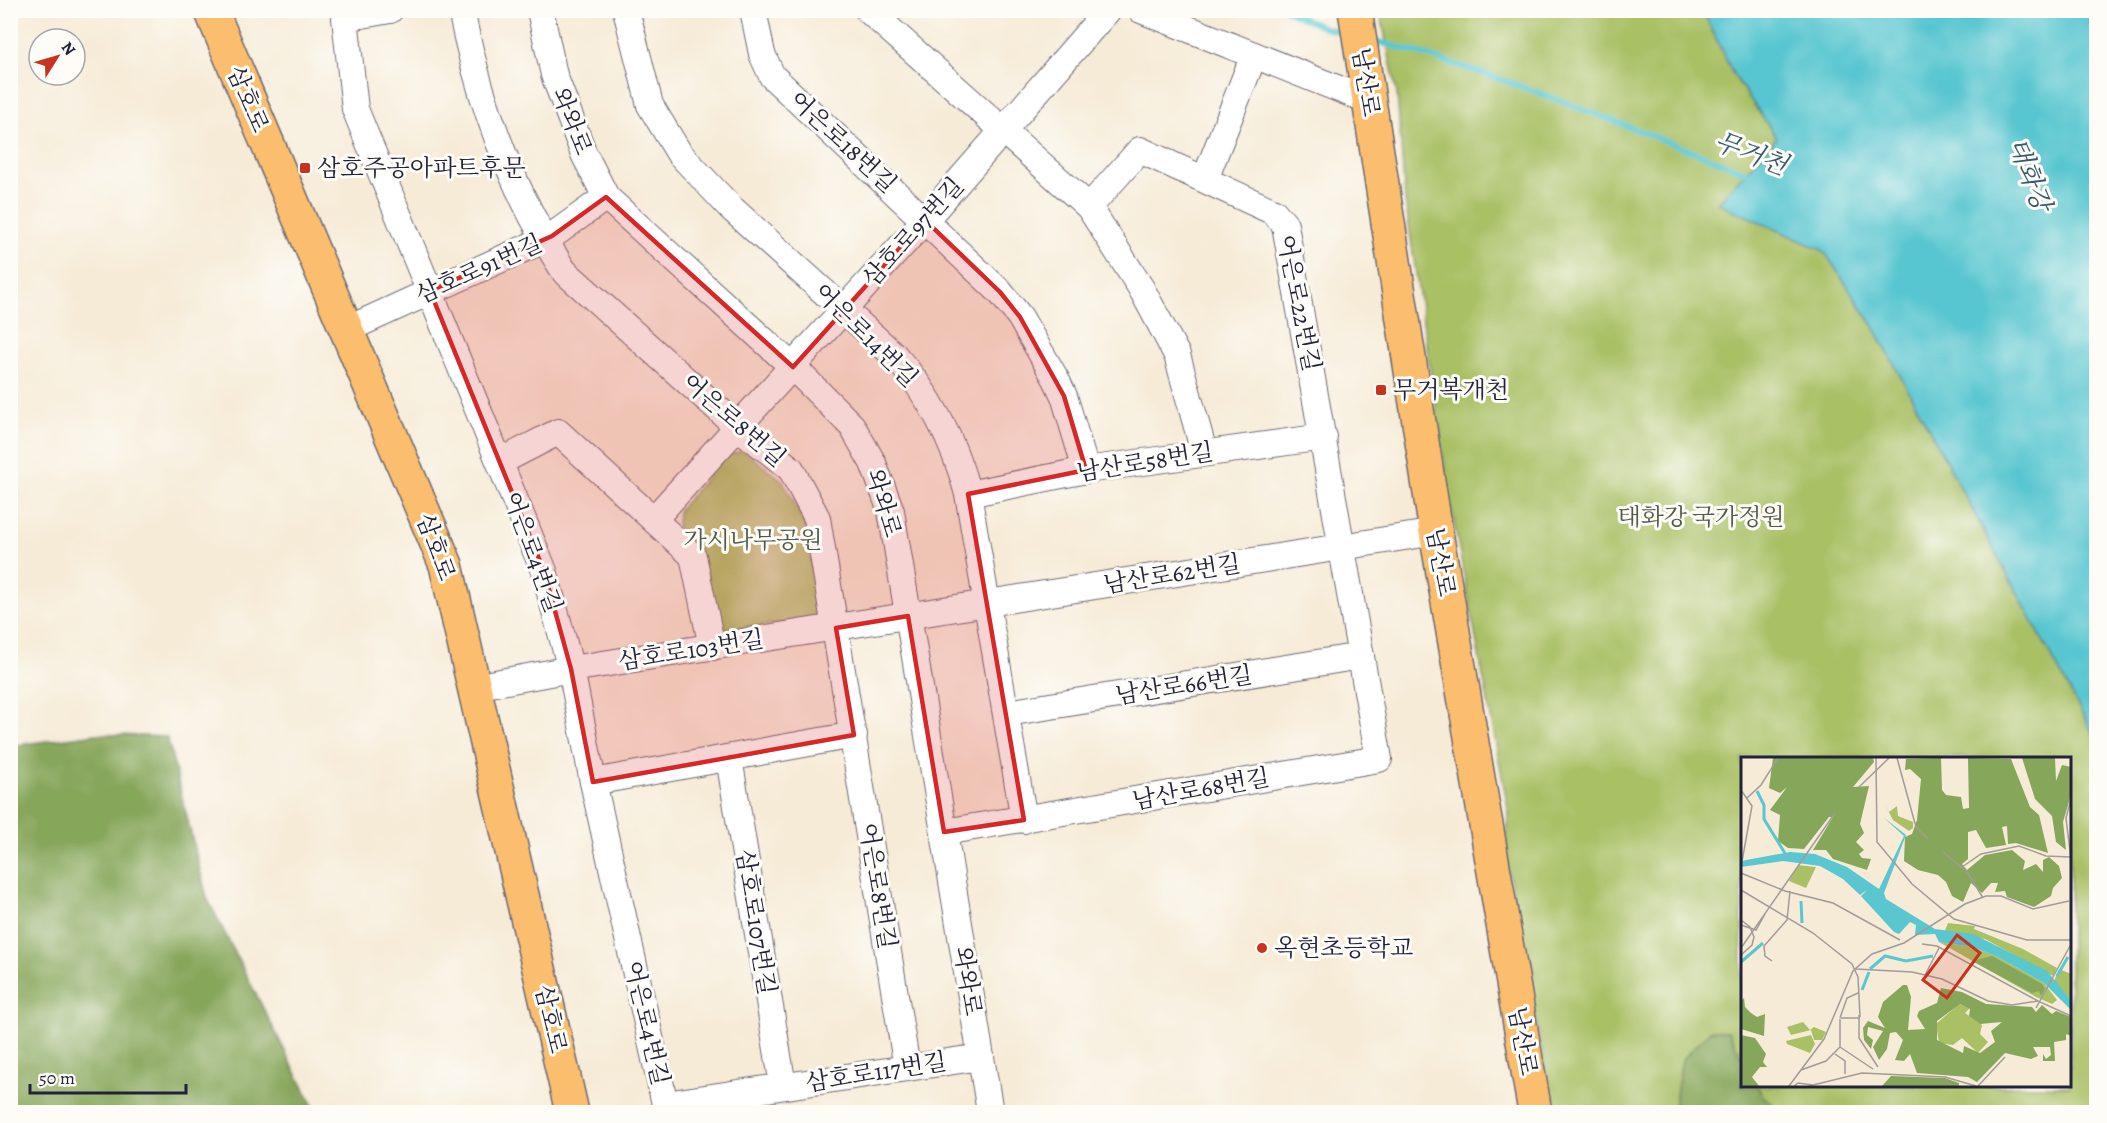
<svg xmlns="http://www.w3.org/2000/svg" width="2107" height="1123" viewBox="0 0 2107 1123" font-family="Alegreya,'Noto Serif KR',serif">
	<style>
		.green { fill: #a9c065; stroke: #667150; stroke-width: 1.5; fill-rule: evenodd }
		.forest { fill: #86a65a; stroke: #54644a; stroke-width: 1.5 }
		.water { fill: #59c6d0; stroke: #3e7486; stroke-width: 1.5 }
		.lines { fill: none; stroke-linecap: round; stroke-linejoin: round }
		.stream { stroke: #59c6d0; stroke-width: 6 }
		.minor-casing { stroke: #6c6872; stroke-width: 28 }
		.major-casing { stroke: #6c6872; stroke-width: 36 }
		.minor { stroke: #fff; stroke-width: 26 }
		.major { stroke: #fbbe6e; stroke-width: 33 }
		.marked { fill: #d62828; fill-opacity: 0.2; stroke: #d62828; stroke-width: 4.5; stroke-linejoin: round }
		.poi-dot { fill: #c8321e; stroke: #fdfcf7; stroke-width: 2 }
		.labels { text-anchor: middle; stroke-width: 6; stroke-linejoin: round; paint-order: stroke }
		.street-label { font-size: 24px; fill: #22223b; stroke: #fdfcf7 }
		.poi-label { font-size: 24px; fill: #22223b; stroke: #fdfcf7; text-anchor: start }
		.park-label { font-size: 24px; fill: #51594a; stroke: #fdfcf7 }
		.water-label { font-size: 26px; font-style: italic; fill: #355b6f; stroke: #fdfcf7 }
		.inset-river { fill: none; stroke: #59c6d0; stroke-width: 3 }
		.inset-road { fill: none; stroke: #a19b99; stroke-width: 1.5 }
		.view { fill: #c8321e; fill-opacity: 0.15; stroke: #c8321e; stroke-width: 3 }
		.inset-edge { fill: none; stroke: #22223b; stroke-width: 3 }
	</style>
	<rect width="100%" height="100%" fill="#fdfcf7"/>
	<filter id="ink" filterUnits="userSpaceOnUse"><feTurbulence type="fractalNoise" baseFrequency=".0167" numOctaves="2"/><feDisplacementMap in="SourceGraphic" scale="12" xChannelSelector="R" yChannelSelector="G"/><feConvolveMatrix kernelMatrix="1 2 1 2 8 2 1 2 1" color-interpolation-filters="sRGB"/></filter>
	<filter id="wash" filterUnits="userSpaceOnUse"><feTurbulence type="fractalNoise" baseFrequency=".008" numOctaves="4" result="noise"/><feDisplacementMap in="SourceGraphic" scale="24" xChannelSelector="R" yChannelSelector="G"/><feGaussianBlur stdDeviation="1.35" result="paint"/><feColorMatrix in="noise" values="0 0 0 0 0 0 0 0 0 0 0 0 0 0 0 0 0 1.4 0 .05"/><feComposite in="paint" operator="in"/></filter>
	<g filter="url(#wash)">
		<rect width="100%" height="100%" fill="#f6ebd7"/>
		<g class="green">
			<path d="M1380,11h323l30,63 44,64 -59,65 106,48 49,74 223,414v373h-543l-48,-259 4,-40 -61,-322 -43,-292 -8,-106zM1742,758h328v328h-328z"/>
			<polygon points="743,450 783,481 804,521 819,605 813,619 729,631 715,623 677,527 678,511 724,457"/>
		</g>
		<g class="forest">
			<polygon points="96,734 167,737 207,898 316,1112 11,1112 11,746"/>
			<polygon points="1711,1030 1728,1031 1742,1058 1742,1086 1757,1086 1762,1095 1780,1112 1673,1112 1682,1060"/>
		</g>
		<polygon class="water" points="1703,11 2096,11 2096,739 1873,325 1824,251 1718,203 1777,138 1733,74"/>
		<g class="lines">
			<g class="stream">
				<polyline points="1286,10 1325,28 1349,34"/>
				<path d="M1371,40c129,33 256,87 380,134"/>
			</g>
		</g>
	</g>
	<g filter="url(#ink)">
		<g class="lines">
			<defs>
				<g id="minor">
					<polyline points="390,10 345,18 355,109 544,571 571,669 593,782 665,1104 981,1057"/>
					<path d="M461,10c19,94 51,181 103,261l173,155 54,43 26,49 90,550"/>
					<polyline points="540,10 554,75 584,154 606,197 793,367 852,426 873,463 891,511 990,1112"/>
					<path d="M626,10l24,95 29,48 51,54 165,149c36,40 59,86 73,138l56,326"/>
					<polyline points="753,10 762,54 772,76 1000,292 1020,317 1056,379 1064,396 1086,470"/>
					<polyline points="868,10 1089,207 1141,288 1177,355 1204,452"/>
					<polyline points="1141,10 1369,101"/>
					<polyline points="1205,179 1254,55"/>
					<polyline points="346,330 552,236 606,197"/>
					<polyline points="500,462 558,432 693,556 712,647"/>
					<polyline points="968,494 1086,470 1324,437"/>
					<polyline points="654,519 925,220 1108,10"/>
					<polyline points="474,687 571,669 1436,532"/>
					<polyline points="1007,713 1361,656"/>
					<polyline points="729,758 783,1086"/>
					<polyline points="593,782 854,735"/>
					<polyline points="944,832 1379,759 1285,225 1274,212 1140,150 1089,207"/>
				</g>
				<g id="major">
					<polyline points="211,10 446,565 572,1112"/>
					<polyline points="1355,10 1436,532 1535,1112"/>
				</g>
			</defs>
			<use href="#minor" class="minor-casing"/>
			<use href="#major" class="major-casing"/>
			<use href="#minor" class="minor"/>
			<use href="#major" class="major"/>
		</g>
	</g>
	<path class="marked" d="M606,197l187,170 132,-147 75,72 20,25 44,79 22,74 -118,24 56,326 -80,12 -36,-216 -72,12 18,107 -261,47 -22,-113 -27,-98 -114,-280 122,-55z"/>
	<g class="poi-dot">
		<rect x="299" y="162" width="12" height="12" rx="3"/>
		<rect x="1375" y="384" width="12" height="12" rx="3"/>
		<circle cx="1262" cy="948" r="6"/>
	</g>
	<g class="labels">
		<g class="street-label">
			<text transform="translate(1366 82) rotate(81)" y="8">남산로</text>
			<text transform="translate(248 99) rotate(67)" y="8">삼호로</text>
			<text transform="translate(572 121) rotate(69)" y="8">와와로</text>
			<text transform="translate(843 142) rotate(43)" y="8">어은로18번길</text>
			<text transform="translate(913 232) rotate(-48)" y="8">삼호로97번길</text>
			<text transform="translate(479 269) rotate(-24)" y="8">삼호로91번길</text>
			<text transform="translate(1299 303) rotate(79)" y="8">어은로22번길</text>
			<text transform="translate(866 335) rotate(45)" y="8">어은로14번길</text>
			<text transform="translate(734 420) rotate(41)" y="8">어은로8번길</text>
			<text transform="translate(1145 462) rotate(-9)" y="8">남산로58번길</text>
			<text transform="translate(884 503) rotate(74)" y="8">와와로</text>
			<text transform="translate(436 547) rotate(70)" y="8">삼호로</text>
			<text transform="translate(533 552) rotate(70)" y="8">어은로4번길</text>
			<text transform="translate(1441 562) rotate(80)" y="8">남산로</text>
			<text transform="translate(1172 574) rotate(-9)" y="8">남산로62번길</text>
			<text transform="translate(691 650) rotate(-9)" y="8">삼호로103번길</text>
			<text transform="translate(1184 685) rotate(-9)" y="8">남산로66번길</text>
			<text transform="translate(1201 789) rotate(-10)" y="8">남산로68번길</text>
			<text transform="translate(878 886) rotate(81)" y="8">어은로8번길</text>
			<text transform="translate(756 922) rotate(81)" y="8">삼호로107번길</text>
			<text transform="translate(968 981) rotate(81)" y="8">와와로</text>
			<text transform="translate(551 1019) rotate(77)" y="8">삼호로</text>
			<text transform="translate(647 1023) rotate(77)" y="8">어은로4번길</text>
			<text transform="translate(1523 1041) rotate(80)" y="8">남산로</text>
			<text transform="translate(876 1072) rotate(-9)" y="8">삼호로117번길</text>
		</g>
		<g class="poi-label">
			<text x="317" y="176">삼호주공아파트후문</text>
			<text x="1393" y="398">무거복개천</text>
			<text x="1274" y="956">옥현초등학교</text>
		</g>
		<g class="park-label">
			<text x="1701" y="525">태화강 국가정원</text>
			<text x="753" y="548">가시나무공원</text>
		</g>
		<g class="water-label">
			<text transform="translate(1751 153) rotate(21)" y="9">무거천</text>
			<text transform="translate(2030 174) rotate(69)" y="9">태화강</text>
		</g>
	</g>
	<g transform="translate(1741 757)">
		<rect width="330" height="330" fill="#f6ebd7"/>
		<path d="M143,46l5,9 8,-6 1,10 15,6v6l-4,3 -16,-11zM57,108l18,2 -10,21 -17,-7zM207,166l27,3 -1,3 49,20 34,19 -4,8 -68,-37 -41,-6zM198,185l34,5 25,10 46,26 13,17 -5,4 -16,-7zM318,212l12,5v26l-17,-19zM218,247l11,4 -5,5 17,12 -2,9 8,8 -10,11 -16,-15 -9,7 -14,-2 -3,-19zM62,265l7,8 4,-3 12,5 -4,8h-8l-3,-10 -20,5 -4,-8zM70,278l4,9 -5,9 -23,-9 -1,-3z" fill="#a9c065"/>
		<path d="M32,1h100l1,4 -21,25 16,-1 -9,38 4,9 -8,9 8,8 -5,4 3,4 9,1 -4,11 -34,-11 -7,-9h-13l20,-33h-4l-25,32 -16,-1 -10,-7 2,-26 -10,-5 17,-23 -7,6 -11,-5zM281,1h33l1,23 6,-16 9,2v28l-8,27 3,28 -10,-8 -4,-26 -17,-17zM165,2l35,-1 1,32 4,5 15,2 2,12 6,-1 -1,-50 43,1 19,48 9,8 9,38 -32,-10 -8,1 -1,-18 -5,1 4,18 -20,3 -10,-18 -8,2v27l-6,5 5,6 18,-15 27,-5 13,11 -2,9 13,-6 7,8v-12l6,-3 10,9 3,12 -9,10 -2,8 -17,11 -27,-10 -2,-6 -10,1 3,-9h-7l-9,10 -11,-10 -8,19 -11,-6 -6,-14 -8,-7 -20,-5 -14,-9 1,-24 7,-3 5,-14 4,-41 -11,-10 -5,1zM251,199l50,28 3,5 -4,7 -2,-5 -7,2 -60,-32zM162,228h4l4,12 -3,33 17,-1 -8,-13 2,-5 18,-8 4,-15 21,4 24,12 46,3 4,5 6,-7 10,9 4,-3 15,6v19l-5,-2v6l-12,2 1,19h-12v-7l3,5 5,-4 -1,-8h-17l5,9 -7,3 -26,-6 -28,29 -9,-5 -51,-4 -7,-19 -6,7 -9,-1 8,-20 -7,-8 -6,1 -3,16 -8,11 -6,-13 10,-16 -15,-4 -1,8 6,5 -2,9 -7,-9 -1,-12 5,-7 17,7 -7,-11 5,-15zM219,247l10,5 -1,7 11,8 22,-2 -11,9 4,11 -15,11 -16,-7 -1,7 -26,-13v-19zM3,241l1,9 6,6 6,4 8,-3 -1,22 -23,-7v-28zM0,278l14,3 11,16 -3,8 4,5h-7l-8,10 7,9h-18zM150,319l54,2 14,5v3h-77z" fill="#86a65a" fill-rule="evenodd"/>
		<path d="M139,48l3,12 23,18 -22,58 2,6 49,30 38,5 74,37 24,29v10l-27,-27 -46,-26 -25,-10 -34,-5 -4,-8 -20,1 1,-10 -6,-3 -11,12 -5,-2 -33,-36 6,-6 -7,5 -17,-16 -23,-13 -37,-5 -42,6v-6l49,-9 25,2 32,13 32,22 25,-53 -21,-19z" fill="#59c6d0"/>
		<path class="inset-river" d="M16,34l7,14v14l22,36M60,144l1,22M0,205l22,-19M129,212l15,-13 21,5 27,-5M316,219l11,-19M121,233l7,-18"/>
		<path class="inset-road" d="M135,1l1,84 35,42 42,35 73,21h44M156,1l19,69 12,12M118,30l30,-29M0,33l11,16 -11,61M6,41l14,-13 17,-27M330,42l-5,19 5,41M202,95l25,21 15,25M221,110l19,-13 38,-8 27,10 25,1M0,116l44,18 48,12 67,37M0,133l72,43 39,31 6,13 2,40M0,163l9,7 4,10 -2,8 -11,10M0,168l15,5 9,-16M181,187l15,2 101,55M0,191l94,-135M31,204l-7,-5 -1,-10 23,-26 3,-29M115,212l56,3 30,7 46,22 24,4 26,-4 33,15M184,218l14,-27M295,251l34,-62M118,258v23l19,29M99,261l7,-20 11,-5M100,261h19M99,290l33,22M94,297l10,7v13M60,313l25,-9 14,-14v-28M48,329l35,-47 29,-68 19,-17 32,-11 61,-39 21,-8h15l32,13 36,-8M53,329l4,-3 15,2M68,329l53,-13 83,4 31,9M237,329l27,-29"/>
		<path class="view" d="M216,178l23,18 -33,45 -24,-18z"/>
		<rect width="330" height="330" class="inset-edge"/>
	</g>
	<rect width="2107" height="1123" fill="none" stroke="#fdfcf7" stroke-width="36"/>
	<g transform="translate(57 57) rotate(53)"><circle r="28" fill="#fdfcf7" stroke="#a5a5ac" stroke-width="1.5"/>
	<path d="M0-4.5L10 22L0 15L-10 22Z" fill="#c8321e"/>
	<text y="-9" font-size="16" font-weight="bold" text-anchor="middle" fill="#22223b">N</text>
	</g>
	<path d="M30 1084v9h156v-9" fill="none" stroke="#22223b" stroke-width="3"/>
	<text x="39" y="1084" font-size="18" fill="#22223b" stroke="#fdfcf7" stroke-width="4.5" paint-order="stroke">50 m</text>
</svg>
